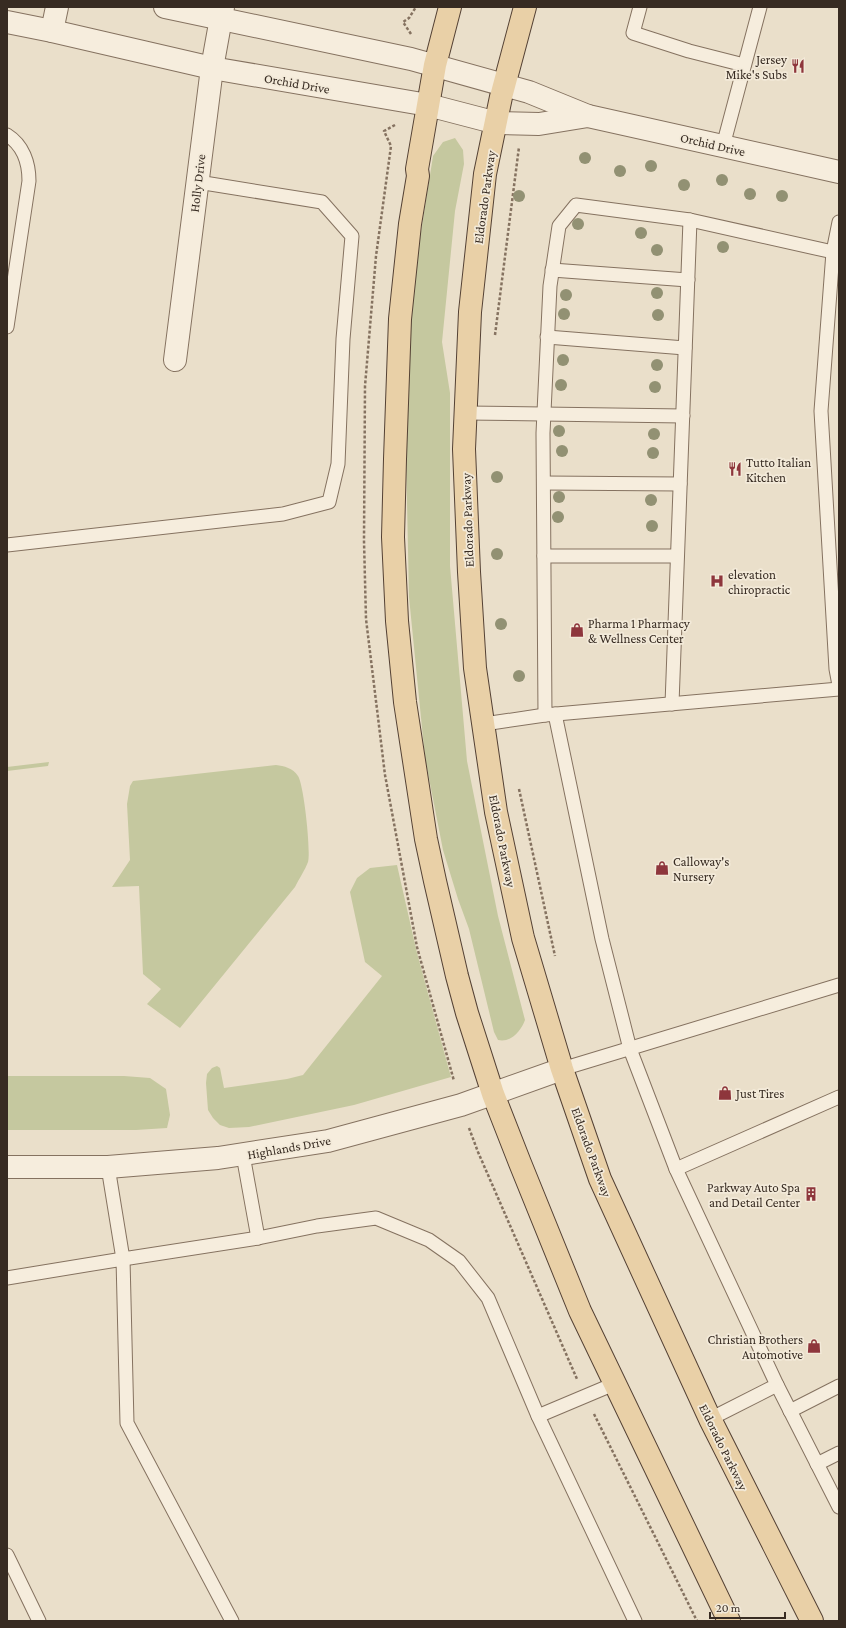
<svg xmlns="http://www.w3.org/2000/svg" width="846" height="1628" viewBox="0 0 846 1628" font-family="'Crimson Pro',serif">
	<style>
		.green { fill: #c5c89f }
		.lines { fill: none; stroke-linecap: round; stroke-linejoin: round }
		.service-casing { stroke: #857260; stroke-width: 15 }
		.minor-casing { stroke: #857260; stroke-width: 24 }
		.tertiary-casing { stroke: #857260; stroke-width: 24 }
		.primary-casing { stroke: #544134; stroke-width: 24 }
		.path { stroke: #857260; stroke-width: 2.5; stroke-dasharray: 3 2; stroke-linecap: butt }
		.service { stroke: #f6eddd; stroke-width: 13 }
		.minor { stroke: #f6eddd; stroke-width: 22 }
		.tertiary { stroke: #f6eddd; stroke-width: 22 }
		.primary { stroke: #e9d0a7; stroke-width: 22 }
		.tree { fill: #929173 }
		.labels { text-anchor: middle; stroke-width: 3.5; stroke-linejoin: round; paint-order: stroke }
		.poi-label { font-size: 13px; fill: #372b22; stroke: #f3ead9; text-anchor: start }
		.street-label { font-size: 13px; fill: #372b22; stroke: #f3ead9 }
	</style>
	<rect width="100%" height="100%" fill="#eadfca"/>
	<g class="green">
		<path d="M455,138l8,12 1,14 -9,47 -13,131 8,51v173l17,195 31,155 27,104c-4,11 -14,23 -27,20l-4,-8 -25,-103 -11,-30 -15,-49 -18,-92 -16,-161 -3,-142 4,-125 5,-60 18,-114 10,-14z"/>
		<polygon points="49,762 48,766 7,771 7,767"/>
		<path d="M276,765c8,1 17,3 22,11 6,9 13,76 10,86 -3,8 -9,17 -13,25l-115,141 -33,-24 14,-15 -18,-15 -4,-88 -27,1 18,-27 -3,-56 3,-18 3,-5z"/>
		<polygon points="397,865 417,953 451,1077 354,1105 249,1127 229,1128 220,1125 213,1118 208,1110 206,1083 207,1074 212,1068 217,1066 220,1068 224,1088 287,1079 303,1075 382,976 365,962 350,892 357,878 370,868"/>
		<polygon points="7,1076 124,1076 150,1078 166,1089 170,1115 167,1128 136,1130 7,1130"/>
	</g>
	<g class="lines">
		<defs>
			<g id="service">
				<polyline points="640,7 633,33 689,51 744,65"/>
				<path d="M7,135c16,10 22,28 22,46l-22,146"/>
				<polyline points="723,146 760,7"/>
				<polyline points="839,222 833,252 821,411 836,669 839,685"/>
				<polyline points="833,252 690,220 576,205 559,226 550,286 543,433 545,715 839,689"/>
				<polyline points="552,270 688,280"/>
				<polyline points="547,337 685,348"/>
				<polyline points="466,413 683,416"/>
				<polyline points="544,483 680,484"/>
				<polyline points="7,545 283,514 329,502 338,464 343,339 352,236 322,202 198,182"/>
				<polyline points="544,556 677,556"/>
				<polyline points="672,704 690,220"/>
				<polyline points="555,714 602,939 630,1049 676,1169 777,1385 710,1419"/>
				<polyline points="484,724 545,715"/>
				<polyline points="562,1069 839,985"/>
				<polyline points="243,1155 258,1238 317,1226 376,1218 429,1240 459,1261 488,1298 538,1416 635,1621"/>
				<polyline points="108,1167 123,1259 258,1238"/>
				<polyline points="676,1169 839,1097"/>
				<polyline points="7,1278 123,1259 127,1423 232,1621"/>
				<polyline points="777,1385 839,1507"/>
				<polyline points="790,1411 839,1386"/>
				<polyline points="538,1416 614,1384"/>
				<polyline points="817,1464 839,1453"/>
				<polyline points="7,1555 39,1621"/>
			</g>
			<g id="minor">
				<polyline points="165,7 411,59 529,92 588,116 839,172"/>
				<polyline points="7,22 52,31 212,68 428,105 497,123 539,124 588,116"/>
				<polyline points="52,31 57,7"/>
				<polyline points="175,360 212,68 223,7"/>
			</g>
			<polyline id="tertiary" points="7,1167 108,1167 218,1158 328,1141 461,1105 562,1069"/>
			<g id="primary">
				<polyline points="450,7 435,65 417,169 418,176 410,224 400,319 395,459 393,537 397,621 405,702 426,839 435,881 457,976 467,1013 493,1094 520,1163 580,1311 729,1621"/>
				<polyline points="525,7 501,97 485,174 470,312 464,449 469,572 475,668 496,812 523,938 562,1069 600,1179 710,1419 812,1621"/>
			</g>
		</defs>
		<use href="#service" class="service-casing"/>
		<use href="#minor" class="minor-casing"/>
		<use href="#tertiary" class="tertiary-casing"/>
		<use href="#primary" class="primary-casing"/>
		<g class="path">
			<polyline points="411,34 403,22 409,18 416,7"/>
			<polyline points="395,125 384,131 391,146 376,256 365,386 364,541 366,619 385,775 417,947 454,1081"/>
			<polyline points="495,335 519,147"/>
			<polyline points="519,789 555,956"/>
			<polyline points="469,1128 478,1152 577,1379"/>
			<polyline points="594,1414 697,1621"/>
		</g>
		<use href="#service" class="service"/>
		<use href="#minor" class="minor"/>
		<use href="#tertiary" class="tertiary"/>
		<use href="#primary" class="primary"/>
	</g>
	<g class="tree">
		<circle cx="585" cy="158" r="6"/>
		<circle cx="651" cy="166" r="6"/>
		<circle cx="620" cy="171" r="6"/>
		<circle cx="722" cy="180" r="6"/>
		<circle cx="684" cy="185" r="6"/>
		<circle cx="750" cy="194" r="6"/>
		<circle cx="519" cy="196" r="6"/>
		<circle cx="782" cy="196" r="6"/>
		<circle cx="578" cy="224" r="6"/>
		<circle cx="641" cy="233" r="6"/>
		<circle cx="723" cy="247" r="6"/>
		<circle cx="657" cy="250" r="6"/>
		<circle cx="657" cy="293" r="6"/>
		<circle cx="566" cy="295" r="6"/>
		<circle cx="564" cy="314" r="6"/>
		<circle cx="658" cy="315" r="6"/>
		<circle cx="563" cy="360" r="6"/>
		<circle cx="657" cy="365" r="6"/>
		<circle cx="561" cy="385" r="6"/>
		<circle cx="655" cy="387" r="6"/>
		<circle cx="559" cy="431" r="6"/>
		<circle cx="654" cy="434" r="6"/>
		<circle cx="562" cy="451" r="6"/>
		<circle cx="653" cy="453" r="6"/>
		<circle cx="497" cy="477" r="6"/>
		<circle cx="559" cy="497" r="6"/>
		<circle cx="651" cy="500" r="6"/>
		<circle cx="558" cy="517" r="6"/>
		<circle cx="652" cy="526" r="6"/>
		<circle cx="497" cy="554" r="6"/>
		<circle cx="501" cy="624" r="6"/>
		<circle cx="519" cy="676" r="6"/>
	</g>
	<defs>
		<symbol id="restaurant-bare" viewBox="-9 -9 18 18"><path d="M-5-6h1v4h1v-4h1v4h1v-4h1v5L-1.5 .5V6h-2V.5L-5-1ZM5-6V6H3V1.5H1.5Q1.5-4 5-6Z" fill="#8e363c" stroke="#f3ead9" stroke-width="2.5" paint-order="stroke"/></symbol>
		<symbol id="hospital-bare" viewBox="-9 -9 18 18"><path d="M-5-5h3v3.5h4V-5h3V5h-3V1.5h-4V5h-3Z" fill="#8e363c" stroke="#f3ead9" stroke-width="2.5" paint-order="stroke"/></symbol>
		<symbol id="shop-bare" viewBox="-9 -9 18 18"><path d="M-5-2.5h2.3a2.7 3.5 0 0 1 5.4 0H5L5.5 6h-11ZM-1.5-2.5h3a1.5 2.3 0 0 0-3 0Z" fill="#8e363c" stroke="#f3ead9" stroke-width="2.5" paint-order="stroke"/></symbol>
		<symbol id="building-bare" viewBox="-9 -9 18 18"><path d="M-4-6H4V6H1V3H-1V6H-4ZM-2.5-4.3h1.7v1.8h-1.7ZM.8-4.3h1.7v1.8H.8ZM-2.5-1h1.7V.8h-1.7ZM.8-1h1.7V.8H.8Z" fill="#8e363c" stroke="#f3ead9" stroke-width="2.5" paint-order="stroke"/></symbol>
	</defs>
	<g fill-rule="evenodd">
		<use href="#restaurant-bare" x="788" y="56" width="20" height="20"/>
		<use href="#restaurant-bare" x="725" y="459" width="20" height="20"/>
		<use href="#hospital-bare" x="707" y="571" width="20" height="20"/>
		<use href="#shop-bare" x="567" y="620" width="20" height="20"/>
		<use href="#shop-bare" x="652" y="858" width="20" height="20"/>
		<use href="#shop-bare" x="715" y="1083" width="20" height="20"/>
		<use href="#building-bare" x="801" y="1184" width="20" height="20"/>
		<use href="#shop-bare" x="804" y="1336" width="20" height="20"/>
	</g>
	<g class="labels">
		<g class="poi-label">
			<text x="787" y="64" text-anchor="end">Jersey<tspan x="787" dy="15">Mike's Subs</tspan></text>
			<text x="746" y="467">Tutto Italian<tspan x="746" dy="15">Kitchen</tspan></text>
			<text x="728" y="579">elevation<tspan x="728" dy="15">chiropractic</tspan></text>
			<text x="588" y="628">Pharma 1 Pharmacy<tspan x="588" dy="15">&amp; Wellness Center</tspan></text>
			<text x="673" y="866">Calloway's<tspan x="673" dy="15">Nursery</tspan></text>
			<text x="736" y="1098">Just Tires</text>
			<text x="800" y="1192" text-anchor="end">Parkway Auto Spa<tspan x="800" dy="15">and Detail Center</tspan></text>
			<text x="803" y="1344" text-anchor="end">Christian Brothers<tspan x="803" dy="15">Automotive</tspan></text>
		</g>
		<g class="street-label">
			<text transform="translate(297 83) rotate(10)" y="5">Orchid Drive</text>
			<text transform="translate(713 144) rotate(13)" y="5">Orchid Drive</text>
			<text transform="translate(197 183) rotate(-83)" y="5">Holly Drive</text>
			<text transform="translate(484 197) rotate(-82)" y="5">Eldorado Parkway</text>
			<text transform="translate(467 520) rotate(-92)" y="5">Eldorado Parkway</text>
			<text transform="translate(503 841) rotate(79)" y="5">Eldorado Parkway</text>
			<text transform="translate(289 1147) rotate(-10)" y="5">Highlands Drive</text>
			<text transform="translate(592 1152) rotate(70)" y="5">Eldorado Parkway</text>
			<text transform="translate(724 1447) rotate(64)" y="5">Eldorado Parkway</text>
		</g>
	</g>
	<rect width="846" height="1628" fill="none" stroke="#372b22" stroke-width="16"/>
	<path d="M710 1612v6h75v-6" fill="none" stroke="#372b22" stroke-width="2"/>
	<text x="716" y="1612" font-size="12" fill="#372b22" stroke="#f3ead9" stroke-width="3" paint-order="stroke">20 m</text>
</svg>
